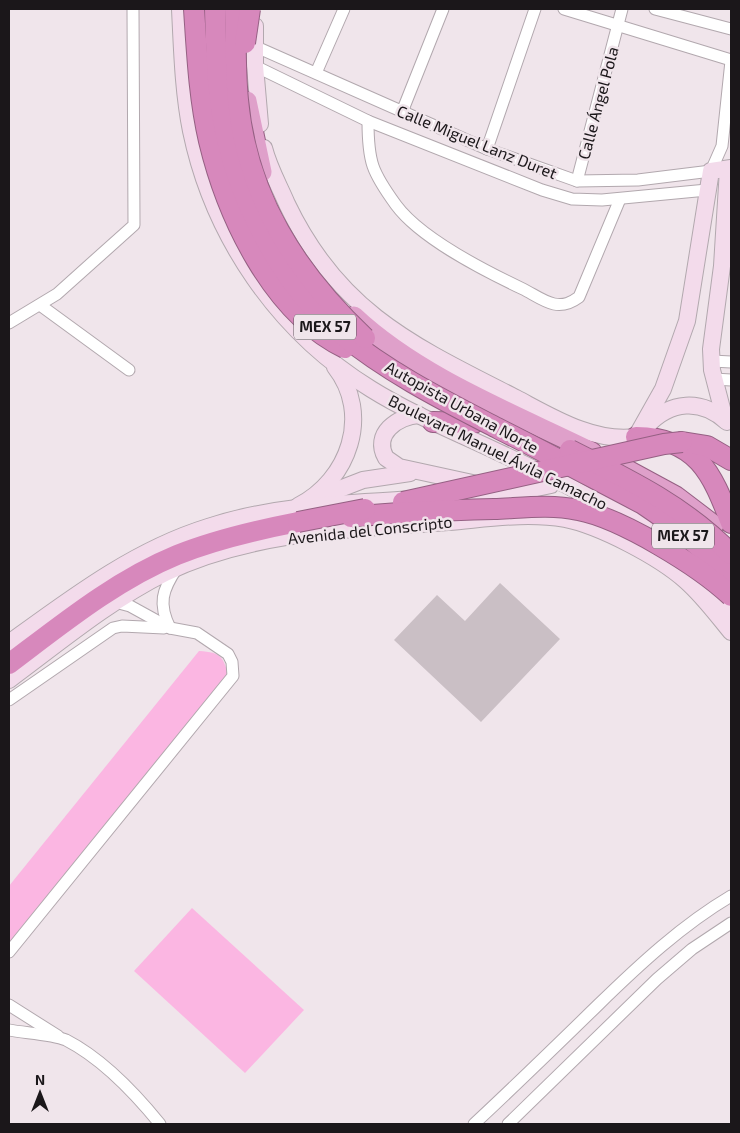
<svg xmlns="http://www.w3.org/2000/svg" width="740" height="1133" viewBox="0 0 740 1133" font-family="'Exo 2',sans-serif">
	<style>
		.green { fill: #fbb6e2 }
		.building { fill: #cabfc5 }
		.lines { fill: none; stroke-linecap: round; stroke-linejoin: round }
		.minor-casing { stroke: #b2a8ae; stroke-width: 13 }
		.secondary-casing { stroke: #b2a8ae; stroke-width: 18 }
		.trunk-casing { stroke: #956083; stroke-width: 21 }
		.motorway-casing { stroke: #956083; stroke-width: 22 }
		.minor { stroke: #fff; stroke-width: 11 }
		.secondary { stroke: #f3dbeb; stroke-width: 16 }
		.trunk { stroke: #dfa0ca; stroke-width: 19 }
		.motorway { stroke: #d788bc; stroke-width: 20 }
		.motorway-bridge-casing { stroke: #956083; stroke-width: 22; stroke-linecap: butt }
		.motorway-bridge { stroke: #d788bc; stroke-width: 20 }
		.labels { text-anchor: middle; stroke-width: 5; stroke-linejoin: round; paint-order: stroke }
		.shield { fill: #f0e5eb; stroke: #5b5559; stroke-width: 1 }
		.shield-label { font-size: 15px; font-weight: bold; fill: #1b171a }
		.street-label { font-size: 16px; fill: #1b171a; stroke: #f0e5eb }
	</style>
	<rect width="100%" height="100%" fill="#f0e5eb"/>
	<g class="green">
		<path d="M199,651c23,1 25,7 30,28l-220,271v-64z"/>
		<polygon points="192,908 304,1010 245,1073 134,971"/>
	</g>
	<polygon class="building" points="500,583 560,639 481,722 394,640 437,595 465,621"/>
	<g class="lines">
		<defs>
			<g id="minor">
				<polyline points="564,9 731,60"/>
				<polyline points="655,9 731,29"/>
				<polyline points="254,46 487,149 577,181 638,180 711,171 722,146 731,61"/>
				<polyline points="255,66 368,121 542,190 572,199 602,200 707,190"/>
				<polyline points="316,73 344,9"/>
				<polyline points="402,112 443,9"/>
				<path d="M368,121c0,41 4,51 28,84 25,34 89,66 127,84 10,5 21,13 31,15 10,2 17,-1 25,-7l41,-98"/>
				<polyline points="487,149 535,9"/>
				<polyline points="577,181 622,9"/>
				<polyline points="40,305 129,370"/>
				<polyline points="9,323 57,294 134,225 133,9"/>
				<polyline points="712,361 731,362"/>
				<polyline points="714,379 731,380"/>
				<path d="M170,628c-12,-24 -8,-38 7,-60"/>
				<polyline points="9,700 113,628 122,626 164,628"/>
				<polyline points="9,952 233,676 232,662 228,654 197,633 170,628 130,606 115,602"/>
				<polyline points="9,1005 58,1036"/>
				<path d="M9,1030c15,3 43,4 57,10 37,19 68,52 94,84"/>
				<path d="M474,1124c42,-39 83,-79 124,-119 41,-40 84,-80 133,-109"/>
				<polyline points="508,1124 657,979 692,949 731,923"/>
			</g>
			<g id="secondary">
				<path d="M180,9c2,40 3,82 11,122 22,106 87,201 180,258 40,25 85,43 127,63 33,15 64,31 96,47 27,13 55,26 79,45"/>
				<polyline points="255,26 255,66 260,124"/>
				<path d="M264,148c5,20 15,37 23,56 52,109 127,142 229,194 36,19 78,45 120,39"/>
				<path d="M419,415c-21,1 -47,19 -33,43l13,9 78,17"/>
				<polyline points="725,420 712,370 711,349 722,266 728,169"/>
				<path d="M647,426c23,-25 54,-28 80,-4"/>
				<polyline points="636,437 663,389 687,321 711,171 731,168"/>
				<polyline points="319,497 363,480 410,473"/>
				<polyline points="459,497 513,493 551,485"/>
				<path d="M298,506c51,-26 74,-92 37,-139"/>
				<polyline points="711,586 731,612"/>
				<path d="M9,643c62,-45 125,-93 199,-116 66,-22 138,-24 207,-28"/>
				<path d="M9,680c50,-37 100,-79 156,-107 87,-42 189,-44 283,-51 38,-3 79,-10 117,-3 35,7 94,38 121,62 17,15 31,34 45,51"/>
			</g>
			<g id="trunk">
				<polyline points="247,101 262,172"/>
				<path d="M354,316c65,61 159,97 238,136"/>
				<polyline points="628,470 676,496 714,525"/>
			</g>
			<g id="motorway">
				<polyline points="433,422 474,423"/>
				<path d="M636,437c61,1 76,36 95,86"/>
				<polyline points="682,442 707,446 731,460"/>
				<path d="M9,664c53,-40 107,-84 168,-109 40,-16 80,-25 121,-33"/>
			</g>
		</defs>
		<use href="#minor" class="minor-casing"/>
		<use href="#secondary" class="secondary-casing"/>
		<use href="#trunk" class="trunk-casing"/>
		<use href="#motorway" class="motorway-casing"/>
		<use href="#minor" class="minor"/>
		<use href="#secondary" class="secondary"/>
		<use href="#trunk" class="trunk"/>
		<use href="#motorway" class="motorway"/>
		<defs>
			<g id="motorway-bridge">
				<path d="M194,9c3,44 5,89 15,132 18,75 63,172 136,207"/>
				<path d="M215,9c1,30 1,60 5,90 9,83 56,182 120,234 49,40 103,67 159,96 48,24 96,50 144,75 33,22 62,45 88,75"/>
				<path d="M235,9c1,30 0,61 3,91 9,97 58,173 127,238"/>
				<polyline points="245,43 250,9"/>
				<path d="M570,450c58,29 116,57 161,104"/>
				<polyline points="403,502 664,444 682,442"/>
				<path d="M351,517c48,-5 95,-7 143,-8 28,-1 56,-5 84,1 43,8 121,56 153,86"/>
				<polyline points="298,522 365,509"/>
			</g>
		</defs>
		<use href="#motorway-bridge" class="motorway-bridge-casing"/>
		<use href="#motorway-bridge" class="motorway-bridge"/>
	</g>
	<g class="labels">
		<g class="shield">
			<rect x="294" y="314.5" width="62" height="25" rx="4"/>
			<rect x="652" y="523.5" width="62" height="25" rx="4"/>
		</g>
		<g class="shield-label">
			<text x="325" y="332">MEX 57</text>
			<text x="683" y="541">MEX 57</text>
		</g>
		<g class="street-label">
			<text transform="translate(598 103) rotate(-75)" y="6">Calle Ángel Pola</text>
			<text transform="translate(477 142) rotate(22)" y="6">Calle Miguel Lanz Duret</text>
			<text transform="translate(462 407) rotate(29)" y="6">Autopista Urbana Norte</text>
			<text transform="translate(498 452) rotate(26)" y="6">Boulevard Manuel Ávila Camacho</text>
			<text transform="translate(370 530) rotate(-6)" y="6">Avenida del Conscripto</text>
		</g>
	</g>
	<rect width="740" height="1133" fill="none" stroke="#1b171a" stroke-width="20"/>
	<g transform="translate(40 1093)" stroke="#f0e5eb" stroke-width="4" paint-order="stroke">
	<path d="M0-4L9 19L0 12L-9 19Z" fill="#1b171a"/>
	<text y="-8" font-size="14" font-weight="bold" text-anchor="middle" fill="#1b171a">N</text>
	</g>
</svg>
